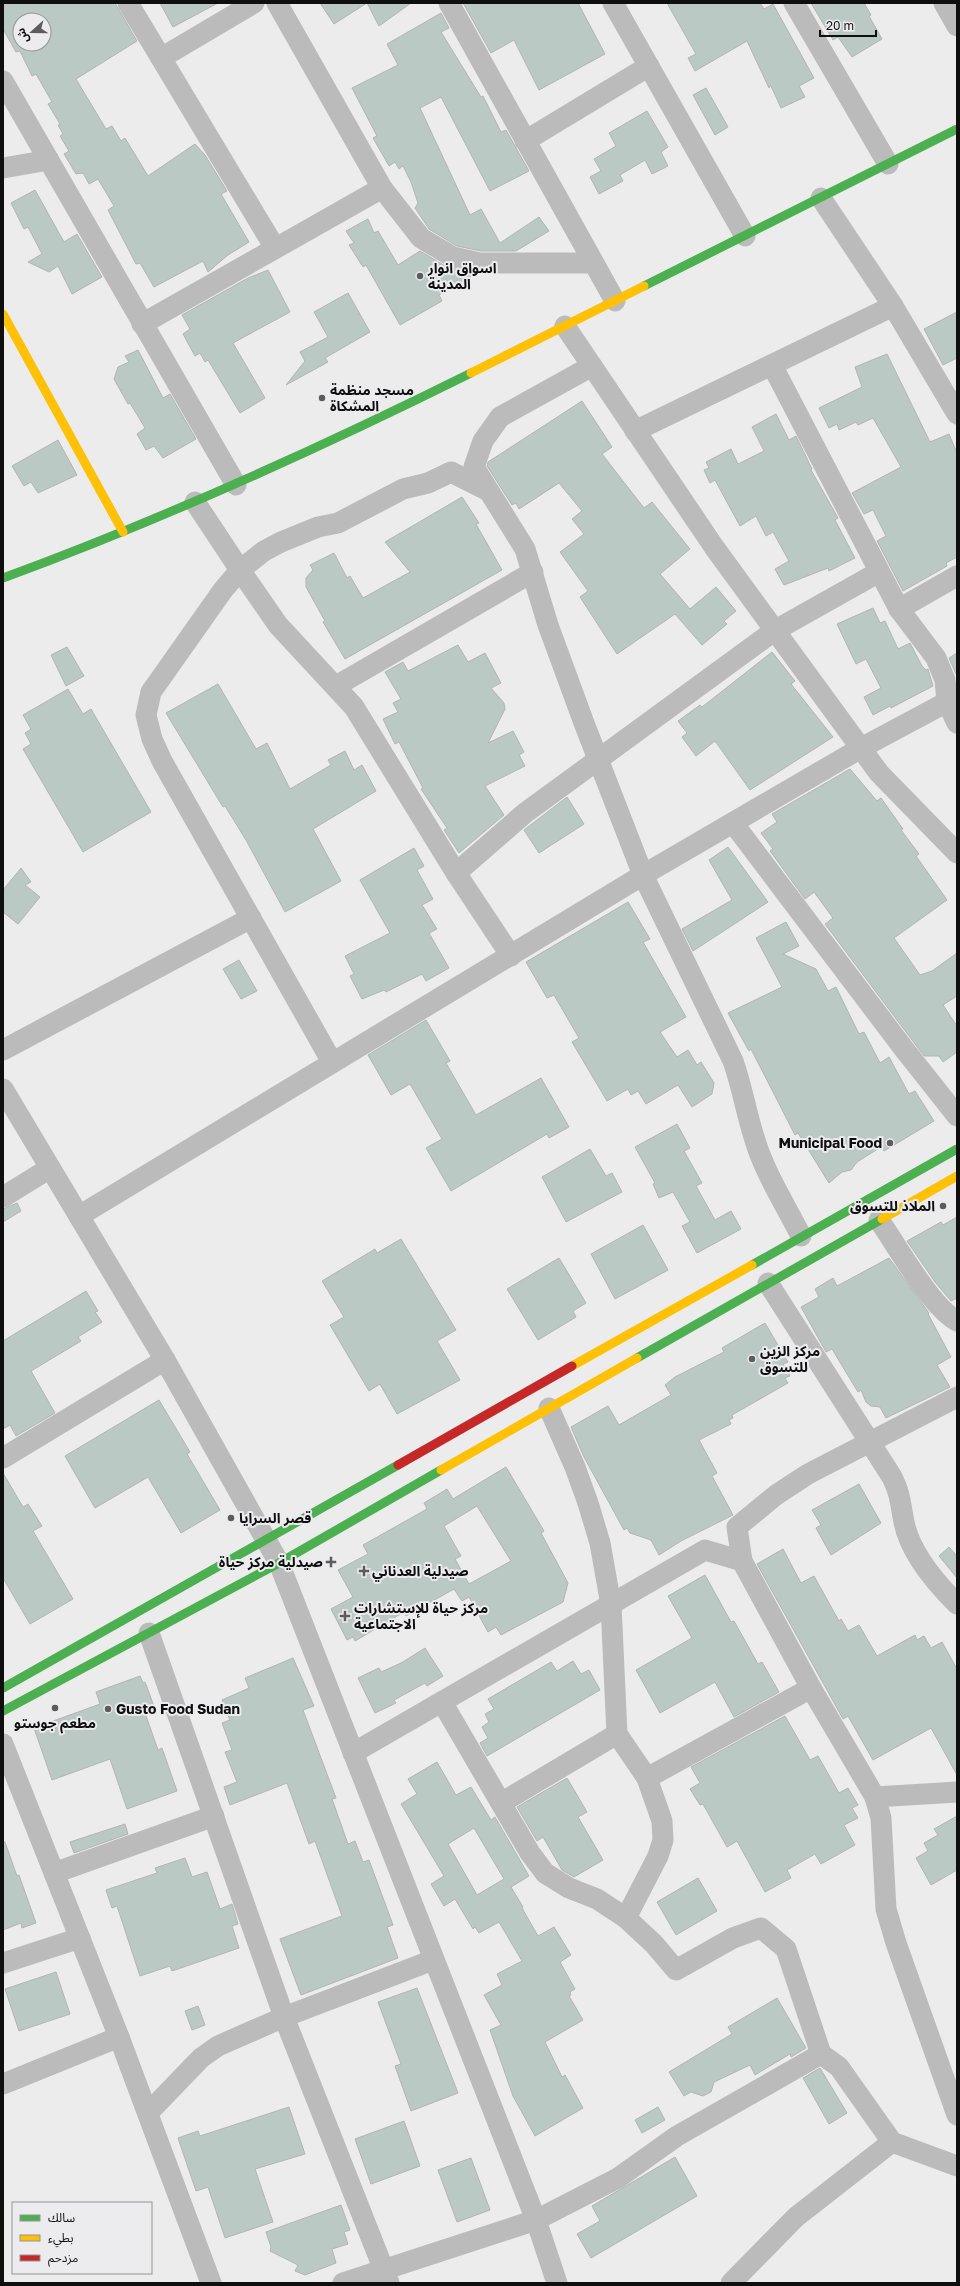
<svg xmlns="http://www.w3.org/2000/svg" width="960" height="2286" viewBox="0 0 960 2286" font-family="'Golos Text','Noto Sans Arabic',sans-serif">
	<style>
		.building { fill: #bbc9c5; stroke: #b3b4b4; fill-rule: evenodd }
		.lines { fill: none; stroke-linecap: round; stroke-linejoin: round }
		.street { stroke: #bbb; stroke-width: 21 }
		.fast { stroke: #4caf50; stroke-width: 9 }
		.slow { stroke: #ffc107; stroke-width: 9 }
		.jam { stroke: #c62828; stroke-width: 9 }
		.poi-dot { fill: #5d5c5d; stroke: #ecebee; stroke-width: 1.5 }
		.labels { text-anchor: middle; stroke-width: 4; stroke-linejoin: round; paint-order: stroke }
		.poi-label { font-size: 14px; font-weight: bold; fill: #100f10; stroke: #ecebee; text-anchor: start }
	</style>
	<rect width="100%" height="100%" fill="#ececed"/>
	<g class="building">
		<path d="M3,3h112l22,38 -61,38 30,50 6,-3 9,15 4,-3 23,38 47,-32 10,11 22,36 -6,3 28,48 -21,13 -20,17 -5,-11 -49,26 -14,-24 -4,1 -28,-54 6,-4 -16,-27 -9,5 -6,-11 -7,1 -12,-20 5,-3 -9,-15 3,-2 -5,-9 2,-1 -12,-20 4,-2 -16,-28 -4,2 -12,-25 -4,1 -13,-23zM20,20h24v24h-24z"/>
		<polygon points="160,3 218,3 173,27"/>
		<polygon points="320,3 367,3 334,24"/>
		<polygon points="367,3 411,3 379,26"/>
		<polygon points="463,3 578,3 605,54 539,90 514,40 491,53"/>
		<polygon points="667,3 760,3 764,9 773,4 814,78 799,86 805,97 781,108 771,86 769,88 747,41 695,71 688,58 696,54"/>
		<polygon points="811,3 864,3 871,15 869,16 882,39 852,57 838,37 833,40"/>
		<polygon points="441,13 449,28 441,32 481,97 483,96 501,132 506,130 529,171 490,191 441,97 420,108 470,215 481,209 500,243 539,217 549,231 516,251 481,251 457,246 429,229 415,208 418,203 411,182 403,166 399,169 395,162 389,166 373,138 377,136 352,88 398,65 387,44"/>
		<polygon points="706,88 728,127 715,135 693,95"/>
		<polygon points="647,111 668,147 661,152 668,166 652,174 645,160 620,175 623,181 599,194 590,177 601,171 594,159 616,146 609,133"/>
		<polygon points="35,190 64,242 77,234 102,277 72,294 58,266 49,272 28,262 42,254 28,227 24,229 11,203"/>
		<polygon points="368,219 374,233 378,231 398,265 420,251 447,267 475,274 439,295 442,301 400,325 366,265 363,267 349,245 354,243 346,231"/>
		<polygon points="268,270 290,312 233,343 265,398 240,413 208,360 205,362 200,353 195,356 183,334 190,329 182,315 248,278"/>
		<polygon points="348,293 370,332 325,358 328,362 286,385 305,361 300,352 328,337 314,312"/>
		<polygon points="957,312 957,358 943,365 924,329"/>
		<polygon points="138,350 163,398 170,394 196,439 163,458 154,446 146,450 137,434 145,428 130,403 128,404 114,379 118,367 129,362 125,356"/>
		<polygon points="887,354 930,442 949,434 957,453 957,557 946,563 947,566 903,591 877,541 886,536 873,510 864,514 852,493 901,467 873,418 858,425 856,422 839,430 837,424 829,428 819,408 862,387 855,367"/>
		<polygon points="582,401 612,447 602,454 644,508 652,502 690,549 660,574 690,609 716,587 736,611 724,621 727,624 702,645 675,614 617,654 580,597 588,591 560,552 584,534 572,519 582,511 559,483 519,509 516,503 512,505 487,466 488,462"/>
		<polygon points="776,414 789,440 796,436 812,469 811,470 838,518 835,520 855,558 829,571 828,568 784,585 775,569 789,561 773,532 766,536 756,516 740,526 715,480 710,483 704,470 709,468 706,462 731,449 738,464 764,451 752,427"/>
		<polygon points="58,440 77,475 38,493 31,482 24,486 12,466"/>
		<polygon points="462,497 479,523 476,524 502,570 345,659 323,622 325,621 306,587 306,578 313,570 310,565 334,553 347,578 350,576 363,598 410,572 385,542"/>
		<polygon points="873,608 880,623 885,621 898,649 910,643 922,666 926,670 928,669 933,686 891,708 890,706 873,715 864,697 881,688 866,659 856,664 837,624"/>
		<polygon points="458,645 468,662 485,653 501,683 491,688 504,703 505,709 488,743 513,731 524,752 519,755 525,766 485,786 504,815 459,853 444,830 447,828 421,789 423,788 399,742 395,744 383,719 398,712 393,703 401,699 385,672 403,662 408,671"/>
		<polygon points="67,647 84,676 66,686 51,655"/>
		<polygon points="772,652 795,681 791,684 833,737 750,790 715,741 696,756 682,737 687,733 678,721 700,705 702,707"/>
		<polygon points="957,653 957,674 956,674 949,658"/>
		<polygon points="218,684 256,749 267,743 290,789 331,765 328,760 345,751 354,770 362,765 376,791 313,829 341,881 285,912 246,840 225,806 223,807 166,713"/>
		<polygon points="68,689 83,714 91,709 151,812 83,852 23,749 31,744 25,733 31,729 23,715"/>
		<polygon points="850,769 877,801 881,798 903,829 901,830 919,854 916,856 947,900 894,938 920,975 932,971 957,953 957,996 943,1005 957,1026 957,1052 943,1062 939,1056 924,1056 825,924 833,918 814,892 805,899 770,851 773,849 761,833 777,822 772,814"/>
		<polygon points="567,797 584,824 539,853 524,830"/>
		<polygon points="728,847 768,902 693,951 682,929 732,900 709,860"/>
		<polygon points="414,848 424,866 417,870 433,899 422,905 437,929 429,933 449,968 426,981 422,974 386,992 384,990 362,999 350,976 354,974 345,956 390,933 360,880"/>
		<polygon points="21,868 31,882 25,885 40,897 18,924 3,912 3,890"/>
		<polygon points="628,902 650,939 643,942 686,1017 660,1032 677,1057 688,1050 697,1065 701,1062 714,1083 712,1094 692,1107 678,1085 646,1104 638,1091 631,1095 628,1089 607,1101 572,1042 579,1038 554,995 547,998 526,962"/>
		<polygon points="786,922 799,946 783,954 816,969 828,991 836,987 859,1034 864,1032 880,1063 889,1057 909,1094 915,1091 934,1121 884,1151 881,1147 857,1162 851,1170 842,1172 829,1183 798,1133 795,1135 751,1049 749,1051 728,1013 782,987 756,938"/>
		<polygon points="239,960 257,991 241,999 223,969"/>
		<polygon points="426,1020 450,1061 446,1063 476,1115 541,1078 569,1127 549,1138 547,1134 451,1191 426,1148 442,1139 410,1084 391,1095 368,1055"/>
		<polygon points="677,1124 690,1148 684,1151 702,1183 696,1186 715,1220 731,1211 741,1229 697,1253 682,1226 690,1222 673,1192 659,1198 653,1184 655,1183 635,1147"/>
		<polygon points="590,1149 606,1176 612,1173 622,1192 566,1222 542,1177"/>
		<polygon points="17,1203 21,1211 3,1222 3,1209"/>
		<polygon points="957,1217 957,1298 951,1301 935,1282 907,1241 941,1222 943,1225"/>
		<polygon points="643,1225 668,1270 615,1299 591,1254"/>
		<polygon points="401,1239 456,1330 437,1341 460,1380 397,1414 380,1384 369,1391 330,1325 344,1317 322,1281 375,1249 377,1253"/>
		<polygon points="559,1258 586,1303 573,1311 576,1317 538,1340 507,1289"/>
		<polygon points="889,1258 929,1313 928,1314 951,1357 937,1365 950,1387 886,1418 880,1407 871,1406 866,1402 861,1390 858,1392 832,1349 826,1352 801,1307 819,1297 815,1289 833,1278 837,1286"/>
		<polygon points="86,1291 98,1311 95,1312 102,1322 78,1337 81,1341 31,1371 55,1413 16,1436 10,1425 3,1429 3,1341"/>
		<polygon points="765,1323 788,1362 783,1364 790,1376 785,1378 788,1383 732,1415 733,1418 729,1420 731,1424 699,1440 717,1473 712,1476 733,1515 681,1541 659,1555 651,1540 630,1533 627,1528 624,1530 584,1457 571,1427 608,1406 619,1425 671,1395 665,1385 675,1377 724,1352 722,1348"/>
		<polygon points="159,1400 190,1452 187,1454 220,1510 181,1533 148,1477 95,1508 65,1456"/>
		<path d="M506,1467l38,64 -3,2 27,50 -5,19 -62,33 -5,-8 -8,5 -19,-35 -7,4 -8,-12 -48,27 -2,-4 -49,29 -2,-4 -6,3 -16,-31 22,-12 -15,-27 30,-16 -5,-9 64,-36 -3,-6 23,-14 6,10zM477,1506l34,55 -42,23 -14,-25 6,-3 -17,-30z"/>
		<polygon points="3,1473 23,1507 28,1504 42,1526 33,1531 73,1599 30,1624 3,1578"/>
		<polygon points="859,1484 881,1523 831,1555 816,1528 821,1525 812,1510"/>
		<polygon points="949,1547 957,1556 957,1578 939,1556"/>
		<polygon points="783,1549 801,1583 814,1576 839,1621 841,1619 848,1631 859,1625 877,1656 915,1635 917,1640 924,1636 931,1648 942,1642 957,1669 957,1775 931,1728 873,1760 848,1716 843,1719 757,1564"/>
		<polygon points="705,1575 731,1622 734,1621 758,1664 762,1662 779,1692 734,1717 715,1682 660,1713 636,1670 692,1638 668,1596"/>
		<polygon points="425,1648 443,1676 427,1686 425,1683 394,1700 396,1703 375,1713 358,1678 379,1668 381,1672 403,1662"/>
		<polygon points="293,1658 314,1706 303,1710 336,1798 332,1799 348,1844 355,1841 363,1862 369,1860 393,1925 387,1927 398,1958 301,1995 280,1939 342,1916 315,1841 309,1844 287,1783 230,1805 224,1787 237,1782 225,1752 232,1750 222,1723 230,1720 222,1700 249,1688 245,1678"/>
		<polygon points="573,1661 581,1674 589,1670 600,1690 487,1756 480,1743 488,1738 482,1727 489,1722 485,1714 494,1709 488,1699 551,1662 557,1671"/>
		<polygon points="140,1676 143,1683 145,1682 155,1709 145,1713 158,1750 162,1748 177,1791 127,1809 110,1759 52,1780 34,1728 100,1704 96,1692"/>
		<polygon points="785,1716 810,1760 818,1756 839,1793 848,1788 858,1805 852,1808 858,1818 844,1825 855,1845 821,1864 815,1854 787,1870 791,1878 765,1892 737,1841 727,1847 703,1804 700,1805 690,1789 700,1783 691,1767"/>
		<path d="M437,1762l19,33 15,-8 20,33 4,-3 34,59 -18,11 12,20 -1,1 16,28 16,-9 17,28 -11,7 15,27 -5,3 1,3 -2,1 14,24 -38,22 17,35 3,-2 18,33 -48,28 -22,-40 -23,-66 11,-5 -17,-30 18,-10 -5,-11 25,-13 -23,-39 -20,11 -4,-6 -2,2 -18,-30 -11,7 -13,-22 13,-8 -43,-72 16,-10 -9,-15zM474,1828l30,51 -27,16 -29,-51z"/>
		<polygon points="567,1778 587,1812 578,1817 603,1860 574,1877 562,1870 543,1837 537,1841 517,1807"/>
		<polygon points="957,1816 957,1870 931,1885 916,1858 928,1851 924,1843 938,1835 934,1829"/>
		<polygon points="125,1824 128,1834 74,1853 70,1842"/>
		<polygon points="3,1842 5,1842 17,1876 19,1875 36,1923 22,1928 21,1923 3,1930"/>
		<polygon points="185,1858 192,1877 207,1872 220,1909 232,1904 238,1924 232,1926 239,1948 172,1971 170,1966 140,1976 117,1906 112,1908 106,1890 157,1873 155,1868"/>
		<polygon points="698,1878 717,1911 676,1935 657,1902"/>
		<polygon points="56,1972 70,2014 19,2031 5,1989"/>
		<polygon points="417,1988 458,2093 411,2111 395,2066 401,2064 378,2002"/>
		<polygon points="777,1998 806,2048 791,2057 790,2054 755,2075 750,2065 714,2082 711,2092 703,2096 691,2092 684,2096 669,2072 732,2034 728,2027"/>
		<polygon points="198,2006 205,2025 192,2030 185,2011"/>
		<polygon points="820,2068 847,2113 829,2124 803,2078"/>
		<polygon points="289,2107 305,2154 255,2169 273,2222 225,2238 208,2187 196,2191 178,2138 198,2131 200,2136"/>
		<polygon points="658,2107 665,2120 642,2133 635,2120"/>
		<polygon points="404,2121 420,2166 371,2184 355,2139"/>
		<polygon points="675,2157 697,2196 591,2258 577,2234 600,2221 592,2206"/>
		<polygon points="471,2158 490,2210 457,2222 438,2170"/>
		<polygon points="341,2205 350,2230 344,2232 348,2244 332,2249 336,2263 305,2275 295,2271 298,2265 270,2251 271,2247 266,2232"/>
	</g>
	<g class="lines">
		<g class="street">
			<polyline points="128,3 275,248"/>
			<polyline points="277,3 382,188 421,238 453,257 480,263 593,263"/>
			<polyline points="449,3 615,301"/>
			<polyline points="613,3 745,236"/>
			<polyline points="794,3 888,164"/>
			<polyline points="944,3 957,26"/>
			<polyline points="161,58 254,3"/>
			<polyline points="3,81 236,485"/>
			<polyline points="525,141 649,66"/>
			<polyline points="3,168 49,160"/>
			<polyline points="821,198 893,306 957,414"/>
			<polyline points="142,324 382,188"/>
			<polyline points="565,326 714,547 879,773 957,853"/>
			<polyline points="772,365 899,609 936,658 945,680 947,702 957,723"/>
			<path d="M592,366l-92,51 -17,24 -9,26 51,82 23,76 36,98 59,152 90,186c9,25 13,51 21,76 10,35 31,67 47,99"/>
			<polyline points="635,431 893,306"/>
			<polyline points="195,502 240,570 278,625 354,707 456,873 511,956"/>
			<polyline points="899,609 957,576"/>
			<polyline points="336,686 533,572"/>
			<polyline points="733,823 904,1049 957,1116"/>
			<polyline points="456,873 525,813 774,631 879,572"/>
			<polyline points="3,1050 251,918"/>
			<polyline points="332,1062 162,761 152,739 146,715 151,692 223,590 240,570 264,551 281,542 318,527 338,523 403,489 428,483 451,472 489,491"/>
			<polyline points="3,1089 165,1360 279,1563 536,2220 557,2283"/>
			<polyline points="3,1197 50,1168"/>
			<polyline points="79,1216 643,875 861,748 947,702"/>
			<path d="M879,1220c18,26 52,87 78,101"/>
			<path d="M768,1283l124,194c9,18 8,26 12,45 6,31 31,60 53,82"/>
			<polyline points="549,1408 575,1467 588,1503 600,1543 611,1605 617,1734 647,1778 662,1821 663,1840 658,1856 626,1918"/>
			<polyline points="3,1458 165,1360"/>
			<polyline points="149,1633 284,2017 389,2283"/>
			<polyline points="811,1688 875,1797 881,1818 886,1909 896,1943 957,2115"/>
			<polyline points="442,1702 530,1853 545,1873 569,1888 597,1899 626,1918 654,1944 676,1970 733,1938 761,1928 786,1949 821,2054 839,2067 892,2142 957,2166"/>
			<polyline points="3,1744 119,2037 211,2283"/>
			<polyline points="353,1753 705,1550 742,1561"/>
			<polyline points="647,1778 811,1688 742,1561 737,1527 776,1495 808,1474 957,1397"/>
			<polyline points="875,1797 957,1792"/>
			<polyline points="501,1803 617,1734"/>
			<polyline points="54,1873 214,1816"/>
			<polyline points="3,1963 80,1938"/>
			<polyline points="3,2084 119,2037"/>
			<polyline points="148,2113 201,2058 218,2046 284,2017 433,1960"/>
			<polyline points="343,2283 536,2220 618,2178 677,2136 821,2054"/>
			<polyline points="731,2283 796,2217 892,2142"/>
		</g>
		<g class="fast">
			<polyline points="644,286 957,129"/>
			<path d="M3,578c161,-59 315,-129 468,-205"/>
			<polyline points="752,1265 957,1149"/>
			<polyline points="637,1358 882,1219"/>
			<polyline points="3,1688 398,1465"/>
			<polyline points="3,1711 279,1563 441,1470"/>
		</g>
		<g class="slow">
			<polyline points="3,314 123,532"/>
			<polyline points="471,373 644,286"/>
			<polyline points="882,1219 957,1176"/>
			<polyline points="572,1366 752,1265"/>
			<polyline points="441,1470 637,1358"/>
		</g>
		<polyline class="jam" points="398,1465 572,1366"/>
	</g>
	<g class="poi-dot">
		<circle cx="420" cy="276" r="4"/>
		<circle cx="322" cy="398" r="4"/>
		<circle cx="890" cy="1143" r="4"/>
		<circle cx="943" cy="1206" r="4"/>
		<circle cx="752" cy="1359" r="4"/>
		<circle cx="231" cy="1518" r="4"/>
		<path d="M329 1556h4v4h4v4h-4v4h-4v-4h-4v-4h4z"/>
		<path d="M362 1565h4v4h4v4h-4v4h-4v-4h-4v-4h4z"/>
		<path d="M343 1610h4v4h4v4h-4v4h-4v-4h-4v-4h4z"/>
		<circle cx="55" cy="1708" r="4"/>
		<circle cx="108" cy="1709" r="4"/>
	</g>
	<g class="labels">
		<g class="poi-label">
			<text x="428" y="273">اسواق انوار<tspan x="428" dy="16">المدينة</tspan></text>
			<text x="330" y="395">مسجد منظمة<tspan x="330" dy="16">المشكاة</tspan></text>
			<text x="882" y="1148" text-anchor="end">Municipal Food</text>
			<text x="935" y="1211" text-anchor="end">الملاذ للتسوق</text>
			<text x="760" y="1356">مركز الزين<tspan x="760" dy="16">للتسوق</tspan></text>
			<text x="239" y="1523">قصر السرايا</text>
			<text x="323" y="1567" text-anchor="end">صيدلية مركز حياة</text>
			<text x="372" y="1576">صيدلية العدناني</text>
			<text x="354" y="1613">مركز حياة للإستشارات<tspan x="354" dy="16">الاجتماعية</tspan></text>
			<text x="116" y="1714">Gusto Food Sudan</text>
			<text x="55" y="1728" text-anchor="middle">مطعم جوستو</text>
		</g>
	</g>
	<rect width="960" height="2286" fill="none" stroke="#100f10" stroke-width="8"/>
	<rect x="12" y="2202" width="140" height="72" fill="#ecebee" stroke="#949395"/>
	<rect x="20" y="2215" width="20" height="6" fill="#4caf50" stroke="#949395"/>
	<text x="48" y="2222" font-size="12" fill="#100f10">سالك</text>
	<rect x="20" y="2235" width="20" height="6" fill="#ffc107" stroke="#949395"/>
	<text x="48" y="2242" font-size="12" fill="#100f10">بطيء</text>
	<rect x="20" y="2255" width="20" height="6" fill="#c62828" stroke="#949395"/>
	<text x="48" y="2262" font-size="12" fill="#100f10">مزدحم</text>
	<g transform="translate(32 32) rotate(249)"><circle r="19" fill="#ecebee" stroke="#949395"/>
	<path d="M0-3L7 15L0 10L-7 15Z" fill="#5d5c5d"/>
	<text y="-6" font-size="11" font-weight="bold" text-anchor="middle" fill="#100f10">ش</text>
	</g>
	<path d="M820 30v6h56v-6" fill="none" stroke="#100f10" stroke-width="2"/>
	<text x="826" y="30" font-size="12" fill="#100f10" stroke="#ecebee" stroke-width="3" paint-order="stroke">20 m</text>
</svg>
